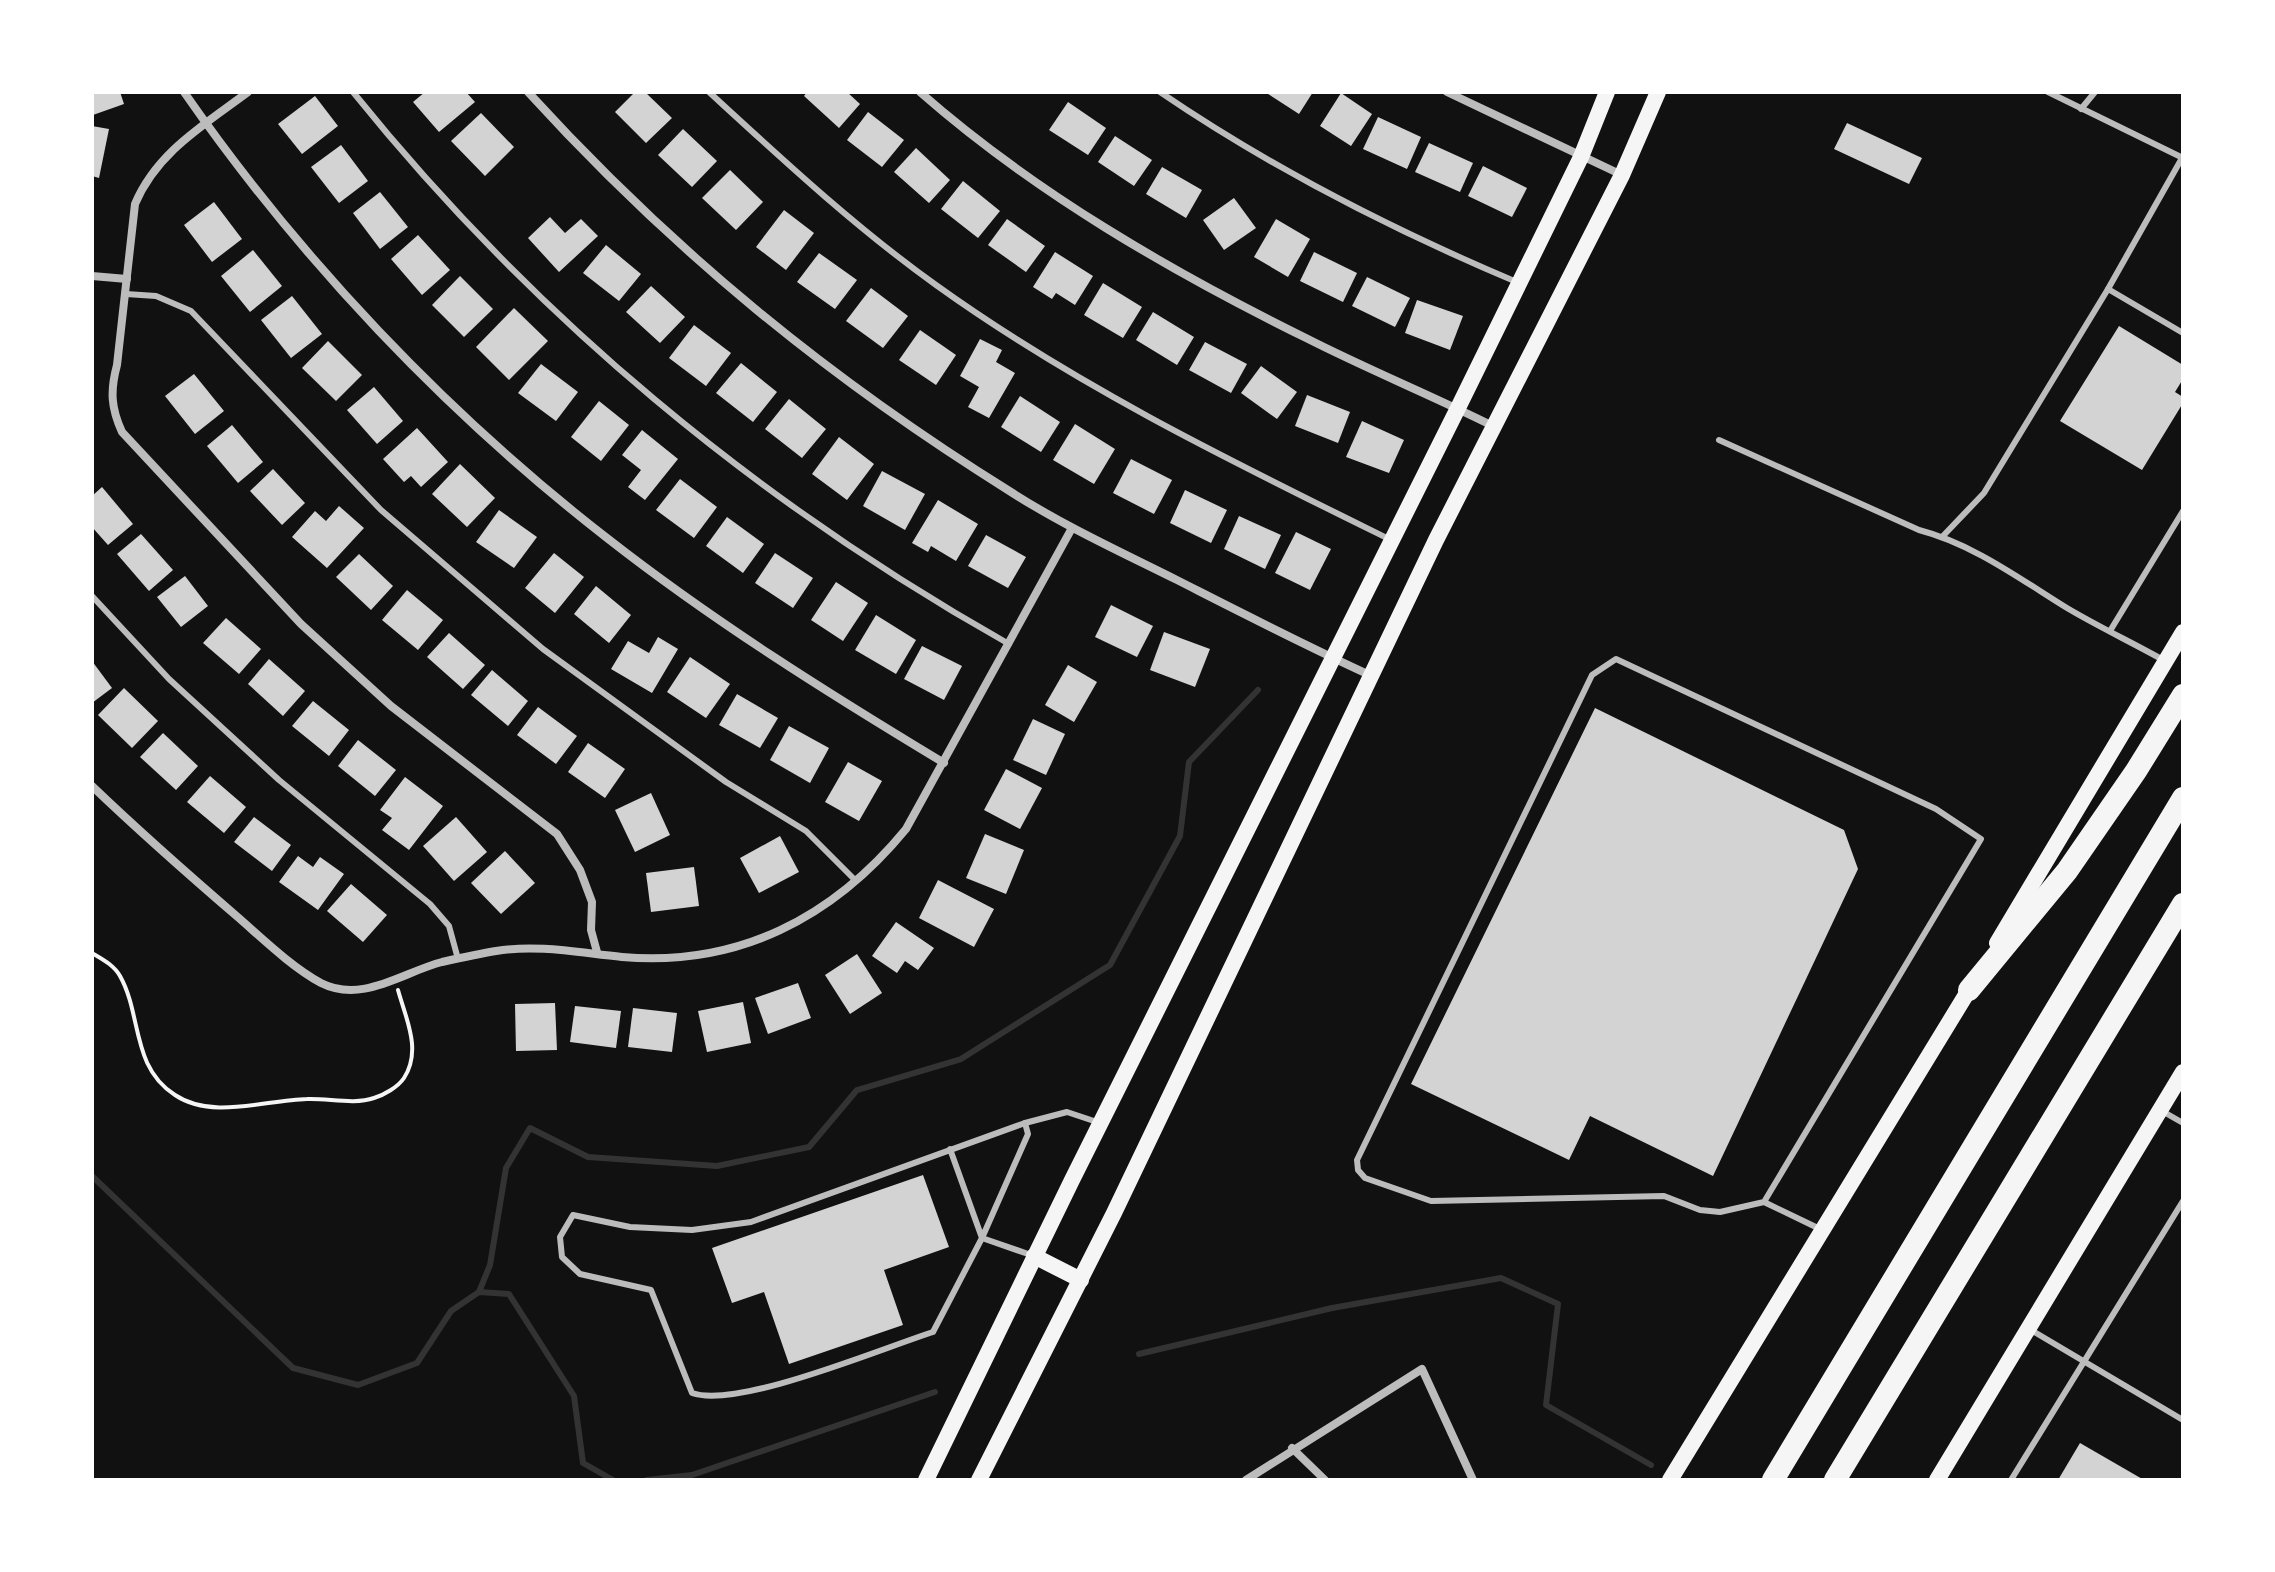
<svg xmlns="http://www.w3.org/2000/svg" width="2275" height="1572" viewBox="0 0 2275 1572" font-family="Quicksand,sans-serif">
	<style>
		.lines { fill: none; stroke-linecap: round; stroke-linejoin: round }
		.stream { stroke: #333; stroke-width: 6 }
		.building { fill: #d3d3d3 }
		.path { stroke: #f5f5f5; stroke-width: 4 }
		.service { stroke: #bcbcbc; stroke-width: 6 }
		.minor { stroke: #bcbcbc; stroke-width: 8 }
		.secondary { stroke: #f5f5f5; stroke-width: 16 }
		.motorway { stroke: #f5f5f5; stroke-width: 22 }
	</style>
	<rect width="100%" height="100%" fill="#111"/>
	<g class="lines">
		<g class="stream">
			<polyline points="92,1176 293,1368 358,1385 417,1363 451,1311 479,1292 509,1294 574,1396 583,1463 613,1480"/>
			<polyline points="479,1292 490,1265 506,1168 530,1128 588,1157 717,1166 809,1147 857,1090 961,1059 1110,965 1180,836 1189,762 1258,690"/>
			<polyline points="1139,1354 1332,1308 1501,1278 1558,1304 1546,1405 1651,1465"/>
			<polyline points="647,1480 692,1475 935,1392"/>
		</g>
	</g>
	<g class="building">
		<polygon points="92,92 120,92 124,104 93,115"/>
		<polygon points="425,92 466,92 475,102 439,132 413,102"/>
		<polygon points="635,92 645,92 672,118 646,143 615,112"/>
		<polygon points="807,92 847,92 860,104 839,128 804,96"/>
		<polygon points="1265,92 1313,92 1299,114"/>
		<polygon points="1341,93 1372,114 1351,146 1320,126"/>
		<polygon points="315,96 338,126 302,154 278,124"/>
		<polygon points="1068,102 1106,128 1088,155 1049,130"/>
		<polygon points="868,112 904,140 882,167 847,140"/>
		<polygon points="481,113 514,147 485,176 451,141"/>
		<polygon points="1378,117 1421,137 1407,169 1363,149"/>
		<polygon points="1847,123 1922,158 1909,184 1834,149"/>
		<polygon points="92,126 109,129 99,178 92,176"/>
		<polygon points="683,129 717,161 692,187 658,155"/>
		<polygon points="1115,136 1152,160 1134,186 1098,162"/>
		<polygon points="1429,143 1473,163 1460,192 1415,172"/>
		<polygon points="341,145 368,181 339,203 311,167"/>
		<polygon points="916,148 950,180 929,203 894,172"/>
		<polygon points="1483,166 1527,188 1512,217 1468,196"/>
		<polygon points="1162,167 1202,190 1186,218 1146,194"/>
		<polygon points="730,170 763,202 736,230 702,198"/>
		<polygon points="963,181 1000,211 978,238 941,209"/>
		<polygon points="380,192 408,227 380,249 353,213"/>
		<polygon points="1234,198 1256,228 1224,250 1203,220"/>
		<polygon points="214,202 242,239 212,262 184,225"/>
		<polygon points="784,210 814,233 786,270 756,247"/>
		<polygon points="550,217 565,233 581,219 598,236 559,272 528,238"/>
		<polygon points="1007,219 1045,246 1026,272 988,245"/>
		<polygon points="1276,219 1310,239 1288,277 1254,257"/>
		<polygon points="418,235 450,270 422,295 391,259"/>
		<polygon points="606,245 641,274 619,301 583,273"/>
		<polygon points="253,250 282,286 250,312 221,276"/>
		<polygon points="1055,252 1093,276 1075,305 1056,293 1052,299 1033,287"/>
		<polygon points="1314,252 1357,273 1343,302 1300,281"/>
		<polygon points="819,253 857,280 835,309 797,282"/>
		<polygon points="460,276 493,309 464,337 432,305"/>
		<polygon points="1367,277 1410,298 1395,327 1352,306"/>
		<polygon points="1103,283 1142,307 1123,338 1084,315"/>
		<polygon points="651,286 685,317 660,343 626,312"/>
		<polygon points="871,288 908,316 883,348 846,321"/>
		<polygon points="292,296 322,334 291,358 261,320"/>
		<polygon points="1417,300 1463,316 1450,350 1405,333"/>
		<polygon points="514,308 548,341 509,380 476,347"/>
		<polygon points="1153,312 1194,337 1177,365 1136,340"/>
		<polygon points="694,325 731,353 706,386 669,358"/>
		<polygon points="2119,326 2183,365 2183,379 2175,392 2183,397 2183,403 2142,470 2060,421"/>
		<polygon points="920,330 956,355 936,385 899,360"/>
		<polygon points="980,339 1002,350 996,362 1015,373 989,418 968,407 979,387 960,376"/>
		<polygon points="328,341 362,375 336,401 302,368"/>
		<polygon points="1205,342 1247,364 1231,393 1189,370"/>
		<polygon points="741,363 777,392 753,422 716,393"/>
		<polygon points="541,364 578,392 556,421 518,393"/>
		<polygon points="1261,366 1297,392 1277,419 1241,393"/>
		<polygon points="194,374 224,411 195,434 165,396"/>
		<polygon points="374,387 403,421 377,444 347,410"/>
		<polygon points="1307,395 1350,412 1338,443 1295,426"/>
		<polygon points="1020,396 1060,422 1041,452 1001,427"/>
		<polygon points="789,399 826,429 802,458 765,429"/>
		<polygon points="599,401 629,425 601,461 571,437"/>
		<polygon points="1362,421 1404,440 1389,473 1346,457"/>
		<polygon points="1075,424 1115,449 1094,484 1053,460"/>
		<polygon points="232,425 263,462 238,483 207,446"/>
		<polygon points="417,428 448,462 421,487 411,476 404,482 383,459"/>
		<polygon points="642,430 678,459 645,500 628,487 641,470 622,455"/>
		<polygon points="839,437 874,464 847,500 812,474"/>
		<polygon points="1131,459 1172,480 1154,514 1113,493"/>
		<polygon points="460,464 495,498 467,527 432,494"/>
		<polygon points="273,469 305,503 282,525 250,491"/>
		<polygon points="882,471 925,494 905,530 863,506"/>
		<polygon points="680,479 717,507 694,538 656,510"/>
		<polygon points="102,487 133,524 108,545 92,527 92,496"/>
		<polygon points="1185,490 1227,510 1211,543 1170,523"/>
		<polygon points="938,500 978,524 956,561 931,546 928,552 912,543"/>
		<polygon points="339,506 364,528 327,568 292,537 315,511 326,521"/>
		<polygon points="499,510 537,537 514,568 476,542"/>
		<polygon points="1239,516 1281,535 1265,569 1224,549"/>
		<polygon points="727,517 764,544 743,573 706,546"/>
		<polygon points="1296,532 1331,549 1310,590 1275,573"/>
		<polygon points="141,534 173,570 149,591 117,554"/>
		<polygon points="986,535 1026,557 1008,588 968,566"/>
		<polygon points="554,553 584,577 555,613 525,588"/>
		<polygon points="775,553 813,578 793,608 755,583"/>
		<polygon points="359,554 393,586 371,610 336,577"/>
		<polygon points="185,576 208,606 181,627 157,597"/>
		<polygon points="836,582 868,603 843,641 811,620"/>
		<polygon points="596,586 631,615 609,643 574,614"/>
		<polygon points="407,590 443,620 418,650 382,620"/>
		<polygon points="1111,605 1153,626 1137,657 1095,637"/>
		<polygon points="876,615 916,640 896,674 855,650"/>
		<polygon points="226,618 261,649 239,674 203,643"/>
		<polygon points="1164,632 1210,649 1195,687 1150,670"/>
		<polygon points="449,633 485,665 463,689 427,657"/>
		<polygon points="658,637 678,649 652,693 611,669 628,641 649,653"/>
		<polygon points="922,646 962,666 944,700 904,679"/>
		<polygon points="690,657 730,684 706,718 667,692"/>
		<polygon points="269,659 305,691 283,716 248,684"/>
		<polygon points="92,661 112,688 92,703"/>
		<polygon points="1068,665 1097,682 1074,722 1045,705"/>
		<polygon points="492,670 528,701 508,726 471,695"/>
		<polygon points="124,688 158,721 132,748 98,715"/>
		<polygon points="737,694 778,718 760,748 719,725"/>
		<polygon points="313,701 349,730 329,756 292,726"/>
		<polygon points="538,707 577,736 556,764 517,735"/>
		<polygon points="1595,708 1844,830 1858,869 1713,1176 1590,1116 1569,1160 1411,1084"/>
		<polygon points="1033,719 1065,734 1046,775 1013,760"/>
		<polygon points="789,726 829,748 810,783 770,760"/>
		<polygon points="163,733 198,766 176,790 140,757"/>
		<polygon points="358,740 396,770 375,796 338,766"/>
		<polygon points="588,743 625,769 605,798 568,772"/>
		<polygon points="848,762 882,781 859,821 825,802"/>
		<polygon points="1006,769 1042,788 1020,829 984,810"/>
		<polygon points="210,776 246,807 224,833 187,802"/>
		<polygon points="405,777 443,806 409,850 382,830 392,818 380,810"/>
		<polygon points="651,793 670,835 635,852 615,810"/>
		<polygon points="254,817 291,845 272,871 234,842"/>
		<polygon points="456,817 487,852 454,881 423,846"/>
		<polygon points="985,834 1024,850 1006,894 966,878"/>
		<polygon points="780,836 799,872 759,893 740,858"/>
		<polygon points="505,851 535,883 501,914 471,883"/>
		<polygon points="298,856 313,867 320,857 344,874 318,910 279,882"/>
		<polygon points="694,867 699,906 651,912 646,873"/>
		<polygon points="938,880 994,909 974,947 919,918"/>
		<polygon points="351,884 387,915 363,942 327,911"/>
		<polygon points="896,922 934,948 918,970 905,961 897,973 872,956"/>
		<polygon points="857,954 882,993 850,1014 825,975"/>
		<polygon points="798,983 811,1018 768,1034 755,998"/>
		<polygon points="743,1002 751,1043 707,1052 698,1011"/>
		<polygon points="555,1003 557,1050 516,1051 515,1004"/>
		<polygon points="575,1006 621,1011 616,1048 570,1042"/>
		<polygon points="633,1008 677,1013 672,1052 628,1047"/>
		<polygon points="923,1175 949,1247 884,1270 903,1325 789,1364 764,1292 732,1303 712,1248"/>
		<polygon points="2080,1443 2144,1480 2058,1480"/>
	</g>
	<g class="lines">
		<path class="path" d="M92,953c10,6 22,12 28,23 22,39 11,91 55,119 37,25 90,5 132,4 21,-1 47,6 67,-1 10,-3 24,-11 30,-20 18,-28 2,-59 -6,-88"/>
		<g class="service">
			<path d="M353,92c181,225 404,410 656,552"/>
			<path d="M709,92c73,67 146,135 227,193 142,102 299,178 455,255"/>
			<path d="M1160,92c113,77 233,138 359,191"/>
			<polyline points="2048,92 2183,158"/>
			<polyline points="2081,109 2095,92"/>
			<polyline points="2108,289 2183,333"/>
			<polyline points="126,294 156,296 191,311 381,510 543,649 726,782 806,831 856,881"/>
			<path d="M1719,440l200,90c54,14 101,49 148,78 32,19 66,35 98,53"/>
			<polyline points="1943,536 1984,493 2108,289 2182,158"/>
			<polyline points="92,596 169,679 279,780 430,904 449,926 458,959"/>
			<polyline points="2110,631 2183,511"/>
			<polyline points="2162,1111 2183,1123"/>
			<polyline points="1025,1123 1067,1112 1097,1122"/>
			<path d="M950,1149l32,89 -49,94c-53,17 -195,77 -241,61l-41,-103 -71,-16 -18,-17 -2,-20 13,-22 57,12 62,3 59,-8 274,-99 3,11 -46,104 49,17"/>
			<polyline points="1764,1202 1981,839 1936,809 1616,659 1592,675 1357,1160 1358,1170 1365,1178 1431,1201 1664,1196 1700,1210 1720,1212 1764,1202 1820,1229"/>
			<polyline points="2031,1330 2183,1420"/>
			<polyline points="2011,1480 2183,1201"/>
		</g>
		<g class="minor">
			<path d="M184,92c116,167 262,321 423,446 106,83 221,155 337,225"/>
			<path d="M248,92c-44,33 -91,60 -113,112l-18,161c-7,26 -6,43 5,67l179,192 90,82 166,128 23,36 12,32 -1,28 6,22"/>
			<path d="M528,92c145,159 300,286 483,400 53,34 110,60 166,88 65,33 129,66 195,96"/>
			<path d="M920,92c115,101 252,180 388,247 61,31 125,57 187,88"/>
			<polyline points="1447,92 1622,175"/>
			<polyline points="92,276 127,279"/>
			<path d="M92,786c48,46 98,90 148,133 25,22 52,48 81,64 41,21 82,-11 121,-21 18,-4 36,-8 54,-11 42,-7 84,2 126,6 116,10 211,-39 284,-128l166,-301"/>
			<polyline points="1292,1448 1325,1480"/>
			<polyline points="1246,1480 1422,1369 1473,1480"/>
		</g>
		<g class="secondary">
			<polyline points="1997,943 2183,632"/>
			<polyline points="1034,1256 1081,1280"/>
			<polyline points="926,1480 1072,1180 1458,408 1581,157 1607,92"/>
			<polyline points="979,1480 1114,1213 1436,540 1622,175 1658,92"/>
			<polyline points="1670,1480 1975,980"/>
			<polyline points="1937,1480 2183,1072"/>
		</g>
		<g class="motorway">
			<polyline points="1969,990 2067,871 2136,771 2183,695"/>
			<polyline points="1773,1480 2183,798"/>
			<polyline points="1835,1480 2183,904"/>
		</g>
	</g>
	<rect width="2275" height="1572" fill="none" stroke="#ffffff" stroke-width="188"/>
</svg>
